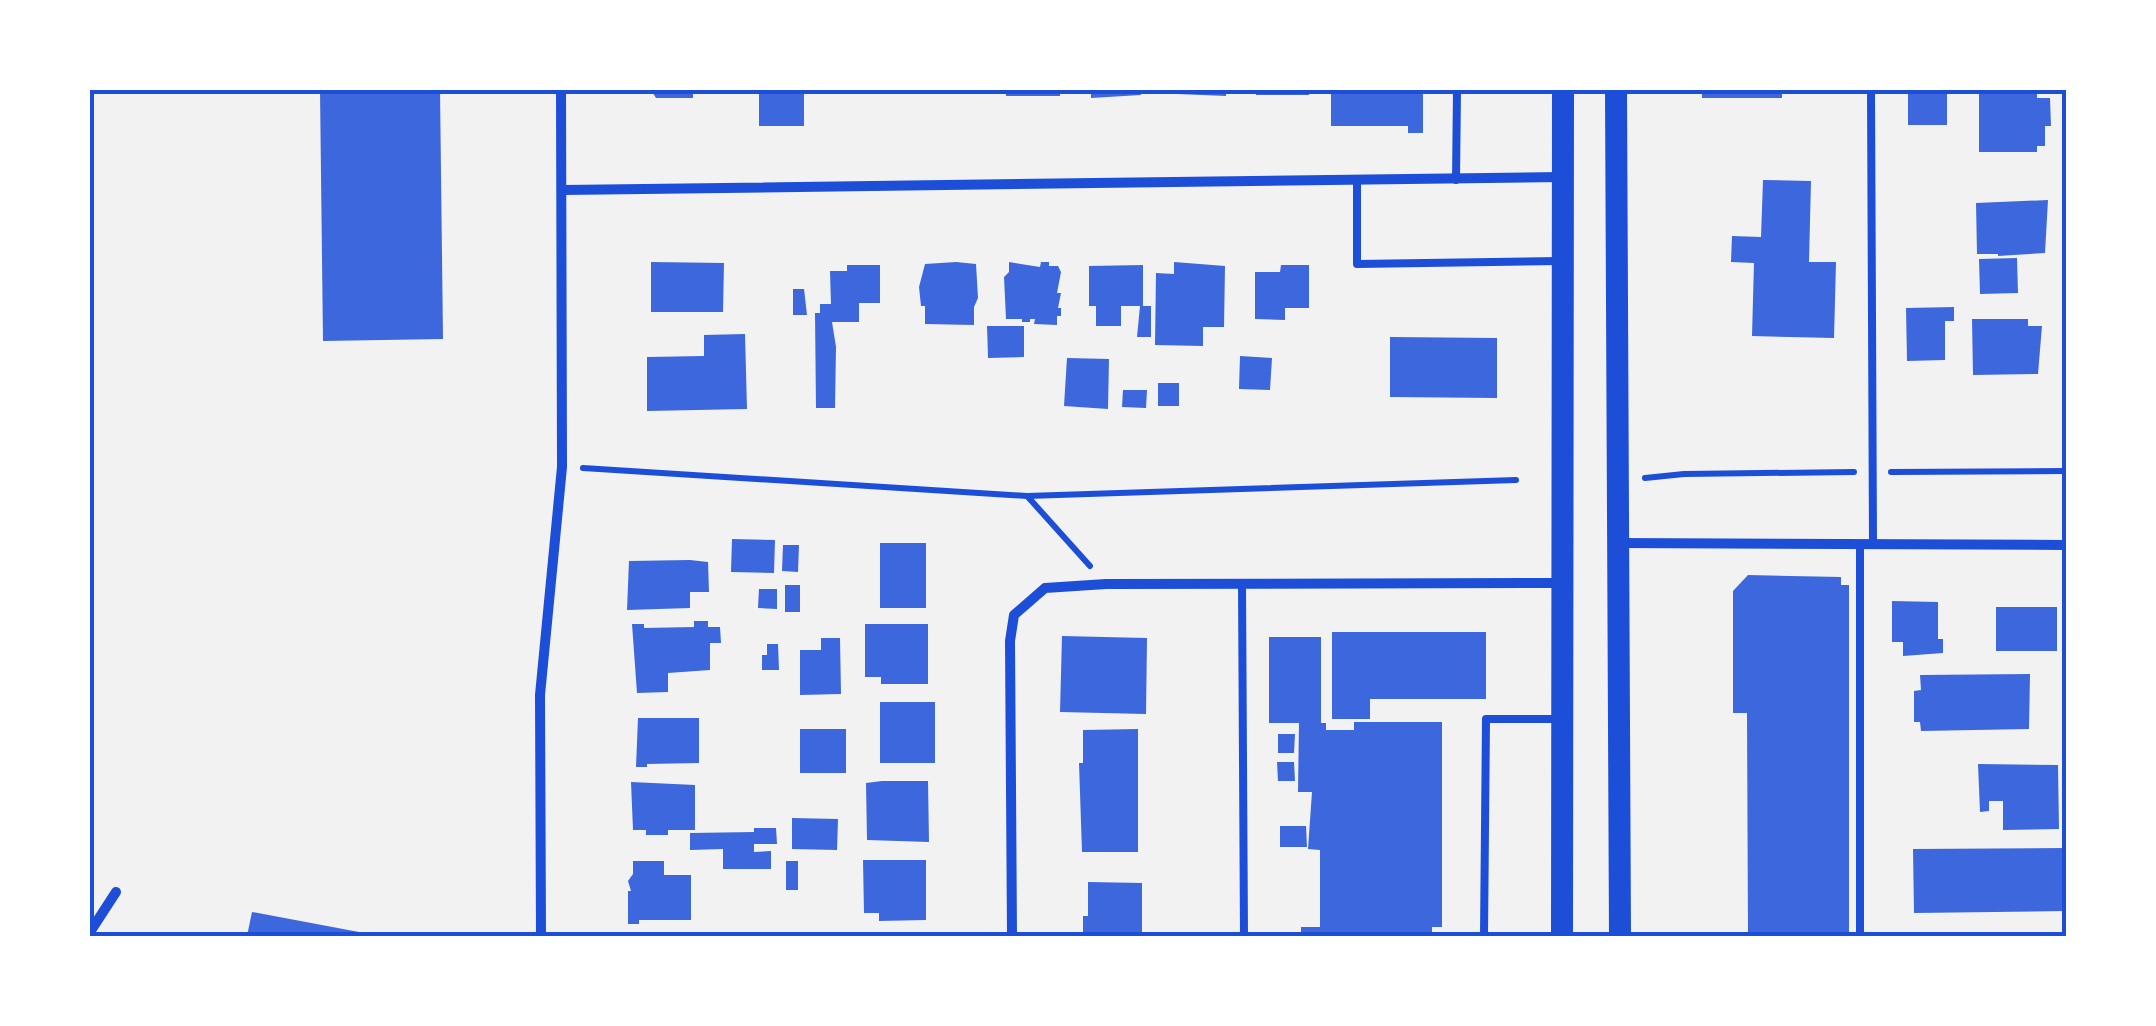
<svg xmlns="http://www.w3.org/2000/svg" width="2156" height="1026" viewBox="0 0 2156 1026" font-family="'Noto Sans',sans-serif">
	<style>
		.building { fill: #3d67dc }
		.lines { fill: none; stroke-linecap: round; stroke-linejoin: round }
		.path { stroke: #1d4ed8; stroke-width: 6 }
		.service { stroke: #1d4ed8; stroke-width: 8 }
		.minor { stroke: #1d4ed8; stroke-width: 10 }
		.primary { stroke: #1d4ed8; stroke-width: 22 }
		.neatline { fill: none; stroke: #1d4ed8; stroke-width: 4 }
	</style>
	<rect width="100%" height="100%" fill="#f2f2f2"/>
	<g class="building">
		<polygon points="320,90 440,90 443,339 323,341"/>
		<polygon points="651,90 693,90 693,98 656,98"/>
		<rect x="759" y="90" width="45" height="36"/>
		<rect x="1006" y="90" width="54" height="6"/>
		<polygon points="1091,90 1141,90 1141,95 1091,98"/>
		<polygon points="1177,90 1226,90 1226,96 1177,94"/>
		<rect x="1256" y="90" width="53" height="5"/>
		<polygon points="1331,90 1423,90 1423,133 1408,133 1408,126 1331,126"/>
		<rect x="1702" y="90" width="80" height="8"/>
		<rect x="1908" y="90" width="39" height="35"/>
		<polygon points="1994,90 2037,90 2037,98 2050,98 2051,126 2045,126 2045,146 2037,146 2037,152 1979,152 1979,94 1994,94"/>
		<polygon points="1763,180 1811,181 1809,262 1836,262 1834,338 1752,336 1754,263 1731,262 1732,236 1761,237"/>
		<polygon points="2048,200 2045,253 1998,256 1998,254 1977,254 1976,203"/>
		<polygon points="2017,258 2018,293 1980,294 1979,259"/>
		<polygon points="651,262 724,263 723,312 651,312"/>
		<polygon points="956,262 976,264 978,298 974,307 974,325 925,324 925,306 921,306 919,287 925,264"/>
		<polygon points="1009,262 1040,267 1041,262 1049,262 1049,266 1058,266 1061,272 1057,293 1061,293 1058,308 1061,308 1061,316 1057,316 1057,325 1034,324 1035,319 1030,319 1030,322 1022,322 1022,319 1006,319 1004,277 1009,272"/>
		<polygon points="1174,262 1225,266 1224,327 1203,327 1203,346 1155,345 1156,273 1174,274"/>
		<polygon points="847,265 880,265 880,303 859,303 859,322 832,322 836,347 835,408 816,408 815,313 820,313 820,304 831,304 830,271 847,271"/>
		<polygon points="1143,265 1143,306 1151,306 1151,337 1137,337 1140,306 1121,306 1121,326 1096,326 1096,306 1089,306 1089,266"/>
		<polygon points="1281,265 1309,265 1309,308 1285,308 1285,320 1255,319 1255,272 1280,272"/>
		<polygon points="793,289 804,289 807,315 793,315"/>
		<polygon points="1954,307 1954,321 1945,321 1945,360 1907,361 1906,308"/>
		<polygon points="1972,319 2028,319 2028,326 2042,326 2038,374 1973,375"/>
		<polygon points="987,326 1024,326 1024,357 988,358"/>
		<polygon points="745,334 747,409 647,411 647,357 704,356 704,335"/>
		<polygon points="1390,337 1497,338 1497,398 1390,397"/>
		<polygon points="1240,356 1272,358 1270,390 1239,389"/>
		<polygon points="1067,358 1109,359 1108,409 1064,406"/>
		<rect x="1158" y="383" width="21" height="23"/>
		<polygon points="1123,390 1147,390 1146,408 1122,407"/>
		<polygon points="732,539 775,540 774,573 731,572"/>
		<rect x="880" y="543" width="46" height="65"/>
		<polygon points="783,545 799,545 798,572 782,571"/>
		<polygon points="690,560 708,562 709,592 690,592 690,608 627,610 629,561"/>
		<polygon points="1748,575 1841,577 1841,585 1849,585 1849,936 1748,936 1747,713 1733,713 1733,591"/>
		<rect x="785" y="585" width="15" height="27"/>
		<polygon points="759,589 777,589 777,609 758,608"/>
		<polygon points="1892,601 1938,602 1938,639 1943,639 1943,653 1903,656 1903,642 1892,642"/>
		<rect x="1996" y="607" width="61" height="44"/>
		<polygon points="694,621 708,621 708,627 720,627 721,643 710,643 710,670 668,673 668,692 637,693 632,624 644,624 644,628 694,627"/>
		<polygon points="865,624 928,624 928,684 881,684 881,677 865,677"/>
		<polygon points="1332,632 1486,632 1486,699 1370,699 1370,719 1332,719"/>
		<polygon points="1062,636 1147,638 1146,714 1060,712"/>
		<polygon points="1269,637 1321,637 1321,723 1326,723 1326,730 1354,730 1354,722 1442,722 1442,927 1432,927 1432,936 1301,936 1301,927 1320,927 1320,850 1308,849 1312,792 1298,792 1299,723 1269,723"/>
		<polygon points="821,638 840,638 841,694 800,695 800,650 821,650"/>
		<polygon points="767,644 778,644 779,670 762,670 762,655 767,655"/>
		<polygon points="2030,674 2029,729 1921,731 1920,722 1914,722 1914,691 1921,690 1920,675"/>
		<rect x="880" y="702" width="55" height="61"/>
		<polygon points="638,718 699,718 699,763 647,764 647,767 636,767"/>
		<rect x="800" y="729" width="46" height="44"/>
		<polygon points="1138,729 1138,852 1082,852 1079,763 1083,763 1083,730"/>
		<polygon points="1278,734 1295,734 1294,753 1278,753"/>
		<polygon points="1277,762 1294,762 1295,781 1278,781"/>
		<polygon points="1978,764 2058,765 2059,829 2003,830 2003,801 1989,801 1989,811 1980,812"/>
		<polygon points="882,781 928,781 929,842 867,840 866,783"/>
		<polygon points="631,782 695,785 695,830 668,830 668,835 646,835 646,830 633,830"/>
		<polygon points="792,818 838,819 837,850 792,849"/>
		<polygon points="1280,826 1306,826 1307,847 1280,847"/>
		<polygon points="754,828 776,828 777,844 754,844 754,852 771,851 771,869 723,869 723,849 690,850 690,833 754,832"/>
		<polygon points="2066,848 2066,911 1914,913 1913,849"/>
		<polygon points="863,860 926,860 926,920 879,921 879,913 864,913"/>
		<polygon points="633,861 664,861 664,875 691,875 691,920 639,920 639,924 628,924 628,891 631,891 628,881 633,874"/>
		<rect x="786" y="861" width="12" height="29"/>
		<polygon points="1088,882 1142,883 1142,936 1087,936 1087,932 1083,932 1083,916 1088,916"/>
		<polygon points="252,912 359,932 358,936 247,936"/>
	</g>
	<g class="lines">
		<g class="path">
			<polyline points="583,468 1027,496 1516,480"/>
			<polyline points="1891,472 2066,471"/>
			<polyline points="1645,478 1684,474 1854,472"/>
			<polyline points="1028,497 1090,566"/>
		</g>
		<g class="service">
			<polyline points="1871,90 1873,544"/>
			<polyline points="1456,180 1457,90"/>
			<polyline points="1357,181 1357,264 1559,261"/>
			<polyline points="1860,544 1860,936"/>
			<polyline points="1242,584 1244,936"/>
			<polyline points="1484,936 1486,719 1560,719"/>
		</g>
		<g class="minor">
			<polyline points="563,190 1562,177"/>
			<polyline points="1617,543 2066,545"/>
			<polyline points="90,932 116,892"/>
			<polyline points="541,936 540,695 562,467 561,90"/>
			<polyline points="1012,936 1010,641 1014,615 1045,588 1106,584 1561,583"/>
		</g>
		<g class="primary">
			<polyline points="1616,90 1620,936"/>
			<polyline points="1562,936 1563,90"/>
		</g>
	</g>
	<rect width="2156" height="1026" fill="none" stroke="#ffffff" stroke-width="185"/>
	<rect x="92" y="92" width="1972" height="842" class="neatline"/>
</svg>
